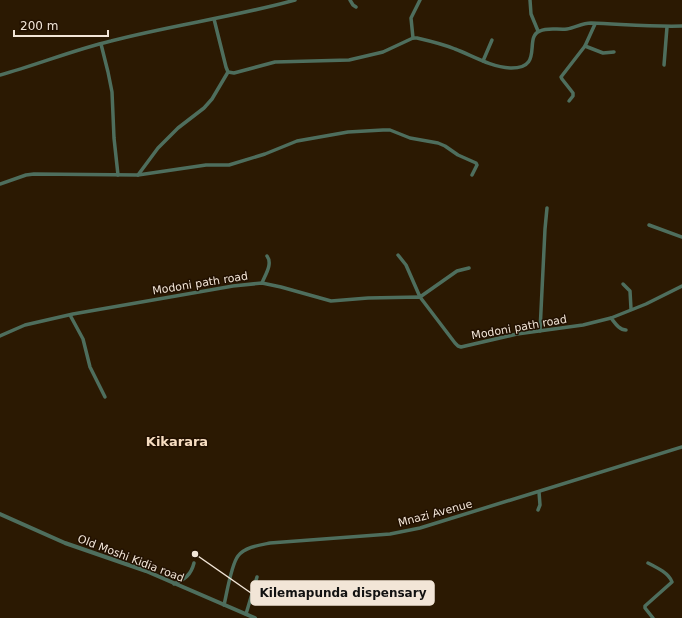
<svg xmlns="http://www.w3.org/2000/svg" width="682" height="618" viewBox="0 0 682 618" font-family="'DejaVu Sans',sans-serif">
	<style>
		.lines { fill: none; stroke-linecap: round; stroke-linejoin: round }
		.minor { stroke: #4e6e5d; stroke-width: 3.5 }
		.tertiary { stroke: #4e6e5d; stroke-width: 4 }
		.labels { text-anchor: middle; stroke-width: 3; stroke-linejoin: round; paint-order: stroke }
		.street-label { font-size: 11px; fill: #f2e5d7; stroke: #211000 }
		.quarter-label { font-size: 13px; font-weight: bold; fill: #f7ddc1; stroke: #211000 }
		.leader { fill: none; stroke: #f2e5d7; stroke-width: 1.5 }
		.callout-dot { fill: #f2e5d7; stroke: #211000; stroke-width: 1.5 }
		.callout { fill: #f2e5d7; stroke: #f2e5d7; stroke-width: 1.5 }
		.callout-label { font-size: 12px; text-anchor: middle; font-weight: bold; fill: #111 }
	</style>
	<rect width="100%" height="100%" fill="#2b1902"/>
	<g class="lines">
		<g class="minor">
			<polyline points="350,0 353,5 356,7"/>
			<polyline points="530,0 531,14 538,31"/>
			<path d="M214,19l12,48 2,5 6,1 41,-11 74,-2 34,-8 30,-14h4c13,3 26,6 38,11 18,7 36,18 55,19 35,1 13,-31 30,-37 8,-4 18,-1 27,-2 8,-1 15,-6 24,-6 30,1 61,4 91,3"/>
			<polyline points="413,38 411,18 420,0"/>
			<polyline points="101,44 108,72 112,92 114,138 118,175"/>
			<polyline points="585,46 603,53 614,52"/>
			<polyline points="483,61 492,40"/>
			<polyline points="664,65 667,27"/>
			<path d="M0,75c37,-10 73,-25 111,-34 61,-16 123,-24 184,-41"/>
			<polyline points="569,101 573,96 573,93 562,79 561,77 585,46 595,24"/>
			<polyline points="138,175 158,148 178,128 204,108 212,99 228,72"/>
			<polyline points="0,184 26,175 34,174 138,175 206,165 229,165 265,154 297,141 348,132 383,130 390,130 410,138 438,143 445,146 458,155 476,163 477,165 472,175"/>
			<polyline points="649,225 682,237"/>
			<polyline points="398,255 406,265 420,297 457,271 469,268"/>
			<path d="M262,283c3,-8 11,-19 5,-27"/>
			<polyline points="623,284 630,291 631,309"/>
			<polyline points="70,315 83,339 90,367 105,397"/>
			<path d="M611,318c4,5 8,12 15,12"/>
			<polyline points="540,331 545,229 547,208"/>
			<polyline points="0,336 25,325 73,314 233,286 262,283 281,287 331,301 368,298 420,297 455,343 458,346 461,347 517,334 583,325 611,318 646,304 682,286"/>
			<polyline points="538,510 540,505 539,492"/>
			<path d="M648,563c8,4 21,10 24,19l-27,24v2l8,10"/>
			<path d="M174,584c11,-5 17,-9 20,-21"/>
			<path d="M224,605c3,-12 7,-40 14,-49 7,-9 22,-11 32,-13l120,-9 30,-6 262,-81"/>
			<polyline points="246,614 257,577"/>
		</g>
		<polyline class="tertiary" points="0,514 65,543 146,571 255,618"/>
	</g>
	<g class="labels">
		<g class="street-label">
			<text transform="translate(200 283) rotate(-9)" y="4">Modoni path road</text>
			<text transform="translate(519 327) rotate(-10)" y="4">Modoni path road</text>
			<text transform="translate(435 513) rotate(-15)" y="4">Mnazi Avenue</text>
			<text transform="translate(131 558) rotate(21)" y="4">Old Moshi Kidia road</text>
		</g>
		<g class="quarter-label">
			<text x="177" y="446">Kikarara</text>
		</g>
	</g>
	<path class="leader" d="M195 554L251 593"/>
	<circle class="callout-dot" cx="195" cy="554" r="4"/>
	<rect class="callout" x="251" y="581" width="183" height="24" rx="4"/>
	<g class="callout-label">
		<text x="343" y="597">Kilemapunda dispensary</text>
	</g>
	<path d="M14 30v6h94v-6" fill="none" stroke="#f2e5d7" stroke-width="2"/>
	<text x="20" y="30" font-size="12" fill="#f2e5d7" stroke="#211000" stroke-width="3" paint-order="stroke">200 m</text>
</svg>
